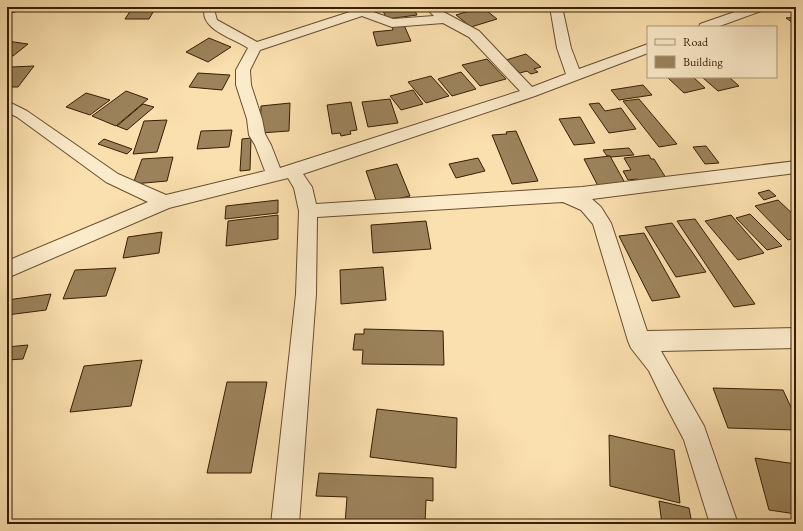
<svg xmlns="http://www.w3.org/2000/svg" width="803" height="531" viewBox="0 0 803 531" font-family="'EB Garamond',serif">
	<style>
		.building { fill: #9c835b; stroke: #361e01 }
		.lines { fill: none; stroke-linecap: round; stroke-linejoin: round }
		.minor-casing { stroke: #674e2c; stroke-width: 2 }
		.minor { fill: #fcebcb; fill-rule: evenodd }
	</style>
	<rect width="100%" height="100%" fill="#fbe0af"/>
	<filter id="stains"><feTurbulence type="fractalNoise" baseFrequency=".005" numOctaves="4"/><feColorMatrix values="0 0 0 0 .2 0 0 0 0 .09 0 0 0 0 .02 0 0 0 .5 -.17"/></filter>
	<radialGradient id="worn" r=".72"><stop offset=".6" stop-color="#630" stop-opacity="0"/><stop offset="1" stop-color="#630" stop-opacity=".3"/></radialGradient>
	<g class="building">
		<polygon points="7,7 19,7 15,12 7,13"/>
		<polygon points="133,7 156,7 149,19 125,19"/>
		<polygon points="381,7 413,7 417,15 387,19"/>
		<polygon points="482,7 497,19 471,27 456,15"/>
		<polygon points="796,17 796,25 786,18"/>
		<polygon points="404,25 411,41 377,46 373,32 393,30 392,26"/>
		<polygon points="209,38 231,47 208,62 186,52"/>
		<polygon points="7,41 28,44 13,56 7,55"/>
		<polygon points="526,54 541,67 534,69 538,72 531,74 527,71 520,73 506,60"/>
		<polygon points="487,59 506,79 480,86 462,65"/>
		<polygon points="34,66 18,87 7,87 7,72 11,67"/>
		<polygon points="461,72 476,89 452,96 438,79"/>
		<polygon points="198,73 230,75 222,90 189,87"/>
		<polygon points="431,76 449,96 426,103 408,82"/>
		<polygon points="667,77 693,77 705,88 684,93"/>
		<polygon points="702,77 729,77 739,86 718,91"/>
		<polygon points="643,85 652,95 619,100 611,90"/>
		<polygon points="413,90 423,104 401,110 390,96"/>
		<polygon points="126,91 148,99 116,126 92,116"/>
		<polygon points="86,93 110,100 90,115 66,107"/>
		<polygon points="390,99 398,123 368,127 362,102"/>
		<polygon points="639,99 677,144 659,147 623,101"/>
		<polygon points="351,102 357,130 350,131 351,134 341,136 340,133 332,134 327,105"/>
		<polygon points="290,103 289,131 260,133 261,106"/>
		<polygon points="599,103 605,111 621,108 636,129 609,133 589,104"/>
		<polygon points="143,104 154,107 127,130 117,126"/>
		<polygon points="580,117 595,143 574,145 559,119"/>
		<polygon points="167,120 157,152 133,154 144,121"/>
		<polygon points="232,130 229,147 197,149 201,131"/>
		<polygon points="516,131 538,181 512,184 492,135 507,134 506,132"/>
		<polygon points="251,138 250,170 240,171 242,139"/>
		<polygon points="104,139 132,149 127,154 98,144"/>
		<polygon points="706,146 719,163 705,164 693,147"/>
		<polygon points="629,148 634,155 611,157 610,156 607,156 603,150"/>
		<polygon points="649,155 651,159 654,159 666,178 640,182 637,179 628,180 623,171 631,170 624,158"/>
		<polygon points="610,156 625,183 598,186 584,159"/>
		<polygon points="173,157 167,181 133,184 142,159"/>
		<polygon points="478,158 485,171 456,178 449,164"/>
		<polygon points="397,164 410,196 377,203 366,171"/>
		<polygon points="769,190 776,196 764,200 758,193"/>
		<polygon points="278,200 278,213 225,219 226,206"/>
		<polygon points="778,200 796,217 796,238 788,240 755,206"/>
		<polygon points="750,214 782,246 767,250 736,218"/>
		<polygon points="278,215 278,239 226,246 228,221"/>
		<polygon points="731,215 764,253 738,260 705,221"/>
		<polygon points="695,219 755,304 734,307 677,221"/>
		<polygon points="426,221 431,249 373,253 371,225"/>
		<polygon points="672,223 706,272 676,277 645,227"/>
		<polygon points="162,232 159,253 123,258 128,237"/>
		<polygon points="644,233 680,297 652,301 619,236"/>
		<polygon points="383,267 386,300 341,304 340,270"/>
		<polygon points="116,268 106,296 63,299 75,270"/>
		<polygon points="51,294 46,310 7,315 7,300"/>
		<polygon points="364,329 443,331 444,365 362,364 363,350 353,350 355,334 364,334"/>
		<polygon points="28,345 23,359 7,360 7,347"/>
		<polygon points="142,360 131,406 70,412 84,366"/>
		<polygon points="227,382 267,382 251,473 207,473"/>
		<polygon points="713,388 783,390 796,418 796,430 728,428"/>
		<polygon points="377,409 457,418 456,468 370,457"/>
		<polygon points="609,435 674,450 680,503 610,486"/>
		<polygon points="755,458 796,464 796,514 769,510"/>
		<polygon points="319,473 433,478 433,501 426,500 425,524 345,524 347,497 316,496"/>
		<polygon points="659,501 689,508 692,524 662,524"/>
	</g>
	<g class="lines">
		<defs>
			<g id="minor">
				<path d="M205,7h12l-2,6 2,7 40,22 105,-34 31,11 41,-3 -4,-4 2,-3 4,-1 43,23 53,56 34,-13 -9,-26 -7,-41h12l9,41 8,21 69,-25v9l-113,43 -232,78 9,13 4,17 266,-17 214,-26v12l-204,26 9,8 10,16 36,108 149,-3v20l-135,3 43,75 34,98h-28l-26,-84 -19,-36 -16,-33 -18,-23 -3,-7 -35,-117 -12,-14 -18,-8 -246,15 -1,77 -17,230h-28l25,-230 3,-83 -5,-23 -6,-10 -119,30 -162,70v-17l141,-59 -42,-20 -89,-65 -10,-5v-11l20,10 91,63 48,21 99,-24 -10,-26 -6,-10 -2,-16 -11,-34v-15l12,-22c-15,-10 -50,-19 -43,-41zM362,16l30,11 51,-4 26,14 51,54 -240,77 -9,-23 -6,-11 -3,-15 -11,-34 -1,-15 10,-20z"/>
				<polygon points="749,7 766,7 764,10 717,27 699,27 700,24"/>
			</g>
		</defs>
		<use href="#minor" class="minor-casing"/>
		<use href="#minor" class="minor"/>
	</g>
	<rect width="803" height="531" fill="none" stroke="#fbe0af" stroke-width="24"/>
	<rect x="8" y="8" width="787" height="515" fill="none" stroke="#361e01" stroke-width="2"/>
	<rect x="12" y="12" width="779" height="507" fill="none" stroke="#361e01"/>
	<rect x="647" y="26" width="130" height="52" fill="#fcebcb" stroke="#ad997a"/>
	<rect x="655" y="39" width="20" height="6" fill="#fcebcb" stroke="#ad997a"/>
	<text x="683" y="46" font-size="12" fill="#361e01">Road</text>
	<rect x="655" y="56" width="20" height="12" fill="#9c835b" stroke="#ad997a"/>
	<text x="683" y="66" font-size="12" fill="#361e01">Building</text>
	<rect width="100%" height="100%" filter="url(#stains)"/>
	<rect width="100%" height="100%" fill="url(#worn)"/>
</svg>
